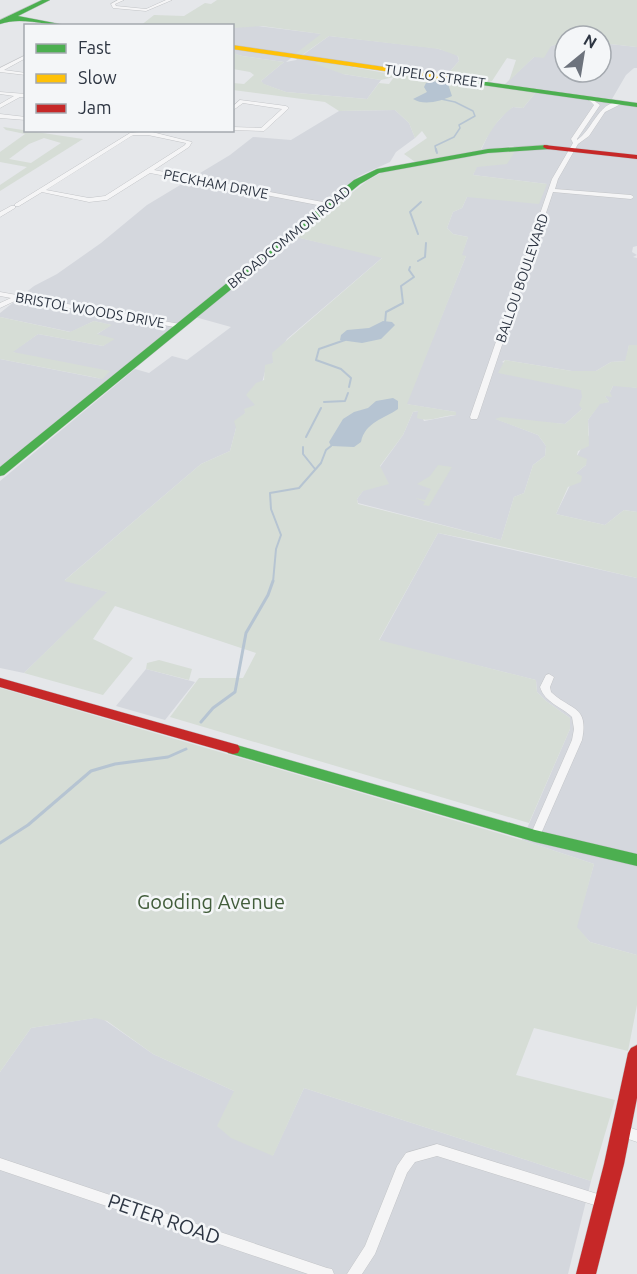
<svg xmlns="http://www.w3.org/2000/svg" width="637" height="1274" viewBox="0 0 637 1274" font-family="Ubuntu,sans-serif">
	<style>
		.built { fill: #d4d7dd }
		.green { fill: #d6ddd6; fill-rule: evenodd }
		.water { fill: #b6c4d2 }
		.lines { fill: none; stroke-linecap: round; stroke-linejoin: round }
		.stream-far2 { stroke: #b6c4d2; stroke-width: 1.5 }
		.stream-far1 { stroke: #b6c4d2; stroke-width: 2 }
		.stream { stroke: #b6c4d2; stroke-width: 3 }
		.street-casing { stroke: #c3c5c8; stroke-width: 1 }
		.fast-casing { stroke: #c3c5c8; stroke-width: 1 }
		.slow-casing { stroke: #c3c5c8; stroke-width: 1 }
		.jam-casing { stroke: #c3c5c8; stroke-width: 1 }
		.street { fill: #f5f5f6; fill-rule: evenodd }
		.fast { fill: #4caf50; fill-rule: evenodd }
		.slow { fill: #ffc107; fill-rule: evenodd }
		.jam { fill: #c62828; fill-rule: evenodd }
		.labels { text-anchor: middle; stroke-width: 5; stroke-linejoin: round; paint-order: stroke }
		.far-street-label { font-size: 14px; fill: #2d3542; stroke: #f4f6f8 }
		.near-park-label { font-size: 20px; fill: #425d3b; stroke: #f4f6f8 }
		.near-street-label { font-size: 20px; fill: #2d3542; stroke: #f4f6f8 }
	</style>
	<rect width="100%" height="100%" fill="#e5e7ea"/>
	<g class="built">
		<polygon points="250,25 322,34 286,62 296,60 329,36 435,48 457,54 459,61 446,76 331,60 343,74 381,80 367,99 286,92 263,84 261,81 284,62 242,56 235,54 233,49 232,28"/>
		<polygon points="564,42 565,72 601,72 601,43 637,47 637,68 634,68 626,75 612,99 505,84 534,57 551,46"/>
		<polygon points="536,92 637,106 637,246 633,247 632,252 637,255 633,257 637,258 637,345 629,345 626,361 611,362 596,371 572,371 505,360 502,362 582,390 582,409 565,424 496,419 538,435 546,446 545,456 533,465 524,493 514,497 501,540 358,503 357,499 403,435 413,412 419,411 424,421 456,415 456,412 406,404 466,256 461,256 468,237 453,234 447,228 453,212 462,208 467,197 547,184 473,175 476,167 516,148 513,146 481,150 491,129 508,110 513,107 523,108"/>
		<polygon points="395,110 409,123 415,138 396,152 390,162 359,176 312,212 257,260 0,468 0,359 102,379 12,352 38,334 103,346 113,339 96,335 111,325 94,321 71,332 0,317 0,313 34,286 57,274 101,243 147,205 230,155 253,137 291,140 339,111"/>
		<polygon points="296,237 383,257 287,339 273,363 266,368 256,405 245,413 236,428 230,451 201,464 65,580 108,592 24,673 0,668 0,481 135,369 149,373 172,356 187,360 231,327 195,317"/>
		<polygon points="619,385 637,388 637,512 624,510 605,525 556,514 576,473 586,465 577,456 589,435 588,420 600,403 609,402 605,396 610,392 613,386"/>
		<polygon points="438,533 637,578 637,955 590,942 576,927 594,864 522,840 570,729 570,718 546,701 537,692 536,680 379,641"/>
		<polygon points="146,669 195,682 165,720 116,706"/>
		<polygon points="100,1017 153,1054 234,1091 273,1155 304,1088 591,1181 568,1274 0,1274 0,1072 31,1028"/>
	</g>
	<g class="green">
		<polygon points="217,0 637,0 637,47 601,43 601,36 565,36 565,42 551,46 544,58 534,57 509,81 516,60 507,58 492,81 489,82 446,76 459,61 458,56 439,49 329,36 302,55 295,54 321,34 262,26 233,28 232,26 140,26 154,15 184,16 205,3 211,4"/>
		<path d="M233,49l3,5 6,2 42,6 -23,19 3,3 22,8 81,7 12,-16 10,1 5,-7 -13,3 -38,-6 -28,-10 3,-3 79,14 3,-2 136,19 -13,16 -10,-1c-15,11 -24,26 -32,42l7,4 29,-5 -10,16 -30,3 -4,8 74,9 -8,20 -72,-7 -5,11 -9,4 -6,16 6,6 15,3 -6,18 4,1 -59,148 49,8v3c-13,0 -27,8 -39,3l1,-7 -5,1 -10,23 -23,31 9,18 -26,7 -6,8 1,5 143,36 13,-43 10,-4 9,-28 12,-9 1,-10 -8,-11 -43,-16 6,-2 64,7 17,-15 -3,-4 3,-8 -1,-7 -83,-17 7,-13 67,11h24l15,-9 14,-1 4,-16h8v43l-24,-2 -3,6 2,5 -7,-1 4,6 -9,2 -12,16 1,26 -11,5 -1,4 10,4 -1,6 -10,8 6,3 -1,6 -13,5 -12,27 49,11 19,-15 13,2v66c-66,-15 -132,-32 -199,-45l-59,107 157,40 1,12 9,9 24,17v11l-41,94 -359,-106 29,-39h44l13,-25 -141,-47 -22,33 40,19 -30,37 -79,-22 83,-81 -43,-11 137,-117 29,-13 6,-23 -2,-7 11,-8 -1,-4 11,-4 -9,-10 10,-12 8,-3 1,-15 8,-2 -1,-10 110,-95 -86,-21 72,-57 17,-9 33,-7 -14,-10 23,-16 -5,-7 -7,7 -6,-15 -14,-13 -56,1 -14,-9 -92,-12v-7l11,1 10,-9 -4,-3 -17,-3z"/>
		<path d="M3,127l80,12 -83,52v-6l27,-18 -27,-5v-10l25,-18 -19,-4zM44,138l17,5 -30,20 -22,-4 20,-15z"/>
		<polygon points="0,317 70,332 94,321 112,325 97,334 115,339 103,346 38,334 13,352 110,371 103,379 0,359"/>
		<polygon points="438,465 452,467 429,506 423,505 425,502 415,498 425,500 431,489 417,484 430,476"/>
		<polygon points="159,660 192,669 189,680 146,669 147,663"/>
		<polygon points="0,688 522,840 594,864 577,927 590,942 637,955 637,1005 628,1051 534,1028 516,1075 615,1100 591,1181 304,1088 273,1156 231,1138 217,1126 234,1091 153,1054 107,1021 95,1018 31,1028 0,1072"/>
	</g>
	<g class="water">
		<path d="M437,81l11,3 4,12c-11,5 -28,10 -39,3l14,-7 -3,-5 2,-4z"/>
		<polygon points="383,321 392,322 395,325 381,339 362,343 340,340 341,335 347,330 369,328"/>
		<path d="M393,398l5,3v8c-14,10 -33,13 -37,33l-7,5 -23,-1 -2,-4 14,-23 11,-7 14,-4 8,-7z"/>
	</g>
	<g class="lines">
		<polyline class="stream-far2" points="436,151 435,146 454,137 460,128 459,125 475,116 473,111 455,102 441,99"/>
		<g class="stream-far1">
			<polyline points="436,149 437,153"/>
			<polyline points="418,234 410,212 421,202"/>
			<polyline points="418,261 425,257 426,243"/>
			<polyline points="385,323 386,312 403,303 401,286 414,277 409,270 410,267"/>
			<polyline points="345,340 319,349 316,360 341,369 351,378 349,387"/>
			<polyline points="324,402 345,401 348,393"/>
			<polyline points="306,437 321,408"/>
			<polyline points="303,447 303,454 315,469"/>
			<polyline points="273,582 276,549 281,535 271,509 270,493 299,488 321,463 326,450 331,446"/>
		</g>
		<g class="stream">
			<polyline points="201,722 213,708 235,692 246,633 268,595 273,581"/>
			<polyline points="0,843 28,825 91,771 115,764 168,757 186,749"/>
		</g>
		<defs>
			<g id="street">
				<polygon points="118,0 124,0 115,4 116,6 146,9 166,0 172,0 146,11 113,8 111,4"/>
				<polygon points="26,55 26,58 4,70 26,73 26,75 0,72 0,68"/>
				<polygon points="0,92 26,94 26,97 20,97 0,108 0,104 14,96 0,94"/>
				<path d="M589,97l11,8 -23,34v1c16,-10 23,-43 46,-37l-18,9 -16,24 -11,8 -20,35 -3,10 76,6 3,2 -3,2 -78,-7 -75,225 -1,2h-6l-1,-2 82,-238 21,-36 -2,-4 23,-34 -7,-7z"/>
				<polygon points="240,100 286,106 289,108 264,131 232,130 232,127 261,128 282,109 243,103 232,111 232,107"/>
				<polygon points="0,114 26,117 26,120 0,118"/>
				<path d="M148,131l44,11 -3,5 -35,23 174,33 3,2 -3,2 -178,-34 -43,27 -18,2 -47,-10 -23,14h-4v2l-15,9v-5l11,-6h4v-2l115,-71zM133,135h15l38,8 -1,2 -80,51 -16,2 -43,-8z"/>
				<polygon points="0,292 180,324 183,326 180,328 19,299 0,308 0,303 11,298 0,296"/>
				<path d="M549,674l5,3 -4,10 1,5c20,19 38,13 31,48l-42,96 -1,3h-8l-1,-3 42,-96 2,-11 -2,-12c-11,-11 -27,-14 -32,-30l6,-12z"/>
				<polygon points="621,1125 637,1130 637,1142 617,1135 615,1131 617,1127"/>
				<polygon points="437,1144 604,1196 609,1198 611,1202 609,1206 604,1208 437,1156 415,1162 407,1173 375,1254 362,1274 347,1274 365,1246 397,1166 406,1153"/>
				<polygon points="0,1158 327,1268 332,1269 334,1274 308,1274 0,1170"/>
			</g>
			<g id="fast">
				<path d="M42,0h8l-32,16 52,10c-23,0 -48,-10 -70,-2v-4z"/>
				<polygon points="458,78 637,103 637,107 461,82 458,82"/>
				<polygon points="547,145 551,147 550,149 488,153 379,173 360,184 4,475 0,476 0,467 354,180 377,169 488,149"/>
				<polygon points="233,744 535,830 637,854 637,866 535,842 228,753 226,749 228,745"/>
			</g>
			<polygon id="slow" points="232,45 461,78 465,80 461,82 232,49"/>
			<g id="jam">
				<polygon points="544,145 637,155 637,159 547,149 543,147"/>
				<polygon points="0,678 238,745 240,749 238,753 233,754 0,687"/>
				<polygon points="637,1045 637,1098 624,1164 596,1274 576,1274 604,1164 628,1053 631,1048"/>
			</g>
		</defs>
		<use href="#street" class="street-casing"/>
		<use href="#fast" class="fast-casing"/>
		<use href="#slow" class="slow-casing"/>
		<use href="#jam" class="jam-casing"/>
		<use href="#street" class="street"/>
		<use href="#fast" class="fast"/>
		<use href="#slow" class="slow"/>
		<use href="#jam" class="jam"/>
	</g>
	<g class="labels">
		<g class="far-street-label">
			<text transform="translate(435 76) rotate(8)" y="5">TUPELO STREET</text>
			<text transform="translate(216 184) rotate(11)" y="5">PECKHAM DRIVE</text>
			<text transform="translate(289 237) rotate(-39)" y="5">BROADCOMMON ROAD</text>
			<text transform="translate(522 278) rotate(-71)" y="5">BALLOU BOULEVARD</text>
			<text transform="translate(90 310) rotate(10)" y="5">BRISTOL WOODS DRIVE</text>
		</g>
		<g class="near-park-label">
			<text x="211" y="909">Gooding Avenue</text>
		</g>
		<g class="near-street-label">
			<text transform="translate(164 1219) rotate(19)" y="7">PETER ROAD</text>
		</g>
	</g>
	<rect x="24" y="24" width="210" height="108" fill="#f4f6f8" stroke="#a4a9af" stroke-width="1.5"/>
	<rect x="36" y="44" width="30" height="9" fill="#4caf50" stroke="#a4a9af" stroke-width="1.5"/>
	<text x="78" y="54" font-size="18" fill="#2d3542">Fast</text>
	<rect x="36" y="74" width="30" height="9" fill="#ffc107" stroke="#a4a9af" stroke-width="1.5"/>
	<text x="78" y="84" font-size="18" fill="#2d3542">Slow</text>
	<rect x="36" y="104" width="30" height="9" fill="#c62828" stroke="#a4a9af" stroke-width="1.5"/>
	<text x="78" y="114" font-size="18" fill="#2d3542">Jam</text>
	<g transform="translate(583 54) rotate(30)"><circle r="28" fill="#f4f6f8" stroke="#a4a9af" stroke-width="1.5"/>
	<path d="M0-4.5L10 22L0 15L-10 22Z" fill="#6d737d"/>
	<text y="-9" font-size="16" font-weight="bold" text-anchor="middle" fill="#2d3542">N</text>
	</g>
</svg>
